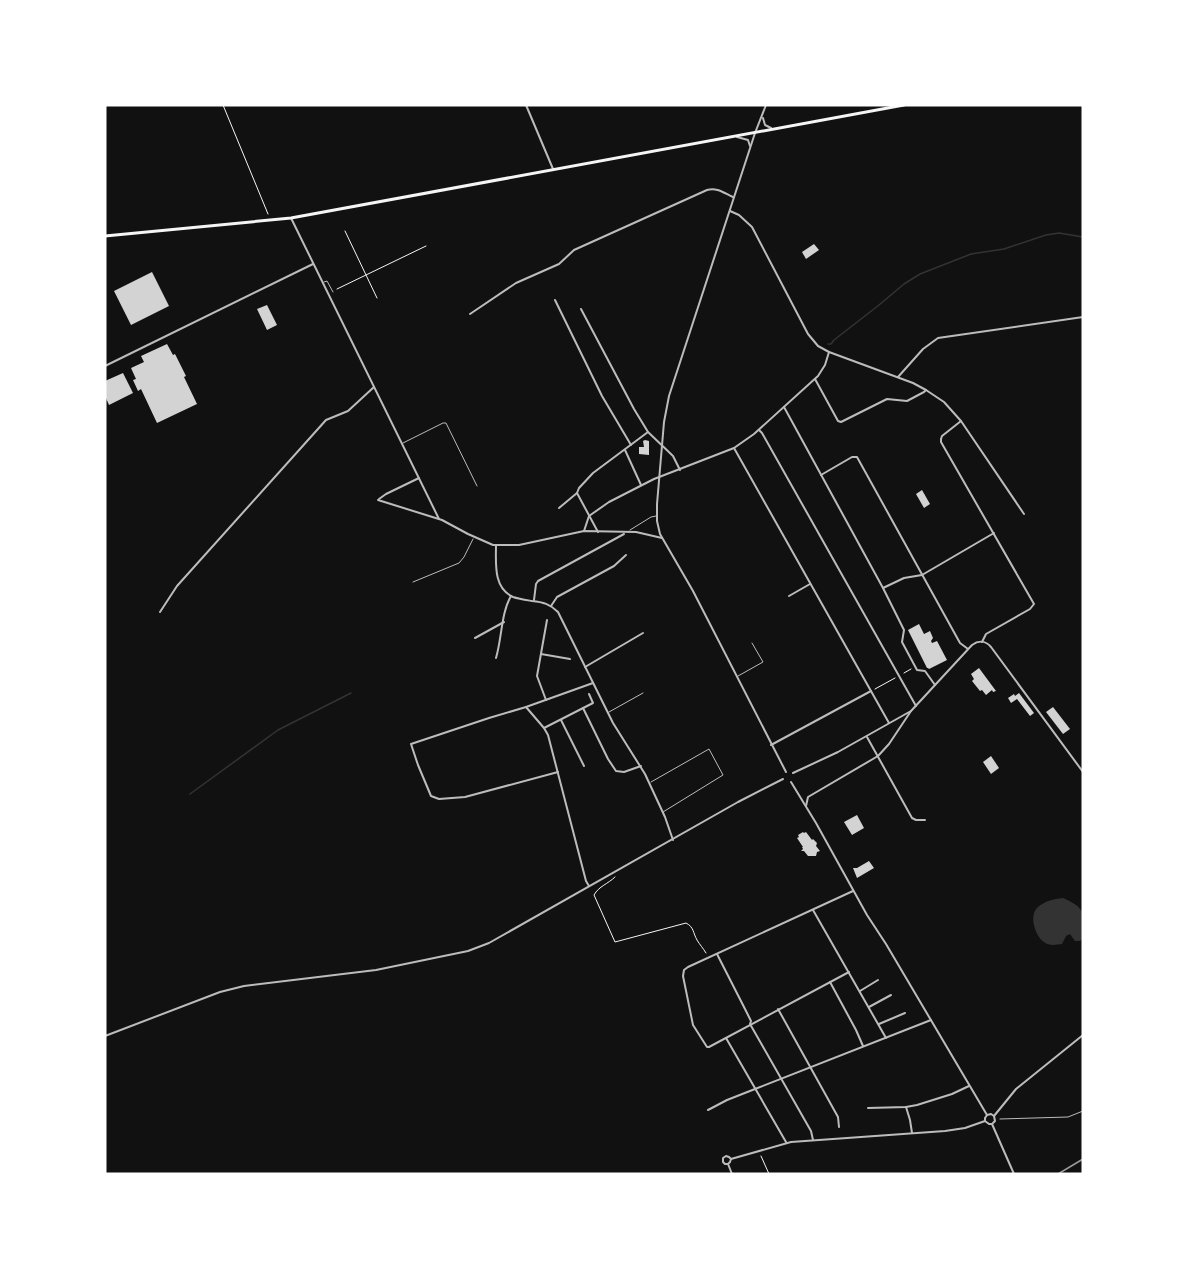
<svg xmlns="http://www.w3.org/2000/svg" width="1188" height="1279" viewBox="0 0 1188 1279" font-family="Commissioner,sans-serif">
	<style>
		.water { fill: #333 }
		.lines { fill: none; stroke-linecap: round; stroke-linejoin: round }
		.stream { stroke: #333; stroke-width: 1.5 }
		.building { fill: #d3d3d3 }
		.path { stroke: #f5f5f5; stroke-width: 1 }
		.service { stroke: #bcbcbc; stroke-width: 1 }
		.minor { stroke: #bcbcbc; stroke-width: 2 }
		.tertiary { stroke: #bcbcbc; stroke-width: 2 }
		.primary { stroke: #f5f5f5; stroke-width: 3 }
		.rail { stroke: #9a9a9a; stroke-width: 1.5 }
	</style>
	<rect width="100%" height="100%" fill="#111"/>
	<path class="water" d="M1063,898c25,11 20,16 20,40l-3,3h-5l-5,-7 -4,2 -4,8c-7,1 -13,2 -18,-2 -9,-6 -15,-26 -7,-34 7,-7 17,-9 26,-10z"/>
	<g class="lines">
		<g class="stream">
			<polyline points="828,344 831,344 834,340 879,305 904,284 920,274 971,254 1004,249 1046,235 1059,233 1083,237"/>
			<polyline points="190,794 278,730 351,693"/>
		</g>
	</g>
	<g class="building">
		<polygon points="814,244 819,250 806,259 802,252"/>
		<polygon points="152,272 169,306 131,325 114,291"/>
		<polygon points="267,305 277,325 267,330 257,309"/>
		<polygon points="167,344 173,355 175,354 186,376 184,377 197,404 157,423 141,389 138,391 133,380 136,379 131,368 144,362 141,356"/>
		<polygon points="123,373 133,393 109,405 105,396 105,381"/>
		<polygon points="645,440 649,441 649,455 639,454 639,447 644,447 643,441"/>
		<polygon points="922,490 930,504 924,508 916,494"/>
		<polygon points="919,624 924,634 930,631 933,638 931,641 932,643 937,641 947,660 929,669 928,668 927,668 908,630"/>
		<polygon points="979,668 996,691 993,692 992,690 986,695 982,690 980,691 972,681 974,679 971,674"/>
		<polygon points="1019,693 1034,713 1030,716 1017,699 1011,703 1008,698 1014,694 1015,696"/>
		<polygon points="1053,707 1070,729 1063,734 1046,712"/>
		<polygon points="991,756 999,768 991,774 983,762"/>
		<polygon points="857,815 864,828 852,835 844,822"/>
		<polygon points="803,832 804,833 806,832 812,840 813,839 817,843 816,846 820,851 817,852 816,856 808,856 804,851 801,851 803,849 802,847 803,847 797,838 799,837 798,835"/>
		<polygon points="869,861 874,868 857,878 853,868 857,868"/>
	</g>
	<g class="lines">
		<g class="path">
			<polyline points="223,105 268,214"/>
			<polyline points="345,231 377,298"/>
			<polyline points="337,289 426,246"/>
			<polyline points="904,673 911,669"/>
			<polyline points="875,689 895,678"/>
			<path d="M615,877c-7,7 -16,9 -21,18l21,47 71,-19c8,4 7,10 11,17 3,5 6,8 9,13"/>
			<polyline points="761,1156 769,1174"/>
		</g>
		<g class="service">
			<polyline points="324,282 327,281 333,292"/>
			<polyline points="403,443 443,423 446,423 477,486"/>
			<polyline points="630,530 651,517 656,516"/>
			<polyline points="413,582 459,563 464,557 473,539"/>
			<polyline points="738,676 763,662 752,643"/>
			<polyline points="609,712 643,693"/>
			<polyline points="651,782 709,749 723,775 663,812"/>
			<polyline points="1000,1119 1068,1117 1083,1111"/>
		</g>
		<g class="minor">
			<polyline points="526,105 553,169"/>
			<polyline points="730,211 739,215 752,227 808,334 818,346 829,352 913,383 926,390 944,402 961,421 1024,514"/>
			<polyline points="291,218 439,519"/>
			<polyline points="555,300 602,396 631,445"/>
			<polyline points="581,309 634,409 648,432 673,456 680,470"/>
			<path d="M470,314l46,-31 43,-19 15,-14 133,-60c10,-3 17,3 26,7"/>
			<polyline points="105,366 313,264"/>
			<polyline points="898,377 923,349 938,338 1083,317"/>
			<polyline points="815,379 838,421 841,422 887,399 907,401 924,392 926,390"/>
			<polyline points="784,407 883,588 904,630 902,642 917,670 925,671 935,685"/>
			<polyline points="961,421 942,436 941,439 941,442 1034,604 1030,609 986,634 982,642"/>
			<polyline points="759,430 762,433 916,706"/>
			<polyline points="734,448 889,723"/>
			<polyline points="625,450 641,485"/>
			<polyline points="821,475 852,457 857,457 960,643 968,649"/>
			<polyline points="577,493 598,532"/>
			<polyline points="379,499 386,494 419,478"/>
			<polyline points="378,500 442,520 468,534 493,545 519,545 584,531 636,532 662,538"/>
			<polyline points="559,508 577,493 579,488 593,473 648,432"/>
			<polyline points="584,531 589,516 609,502 654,479 734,448 754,434 818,376 825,365 829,352"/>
			<path d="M496,545c0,18 -3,43 17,52 6,2 13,3 19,4 11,1 18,3 26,11l55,111 32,51 20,43 8,23"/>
			<polyline points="883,588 904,578 922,575 994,533"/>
			<polyline points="789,596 810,584"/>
			<polyline points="534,600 536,584 538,581 624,534"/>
			<polyline points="551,606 557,597 614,566 626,555"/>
			<polyline points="160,612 177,586 326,420 348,411 374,387"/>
			<polyline points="475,638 504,622"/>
			<polyline points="541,654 570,659"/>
			<path d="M496,658c6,-20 5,-45 15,-62"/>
			<polyline points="585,667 643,633"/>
			<polyline points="546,700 537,676 547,620"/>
			<polyline points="526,707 544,728 548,735 586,881 589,886"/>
			<polyline points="583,708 608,759 616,771 624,772 641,766"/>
			<polyline points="561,720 584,766"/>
			<polyline points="544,728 593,703 589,694"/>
			<polyline points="867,737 912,818 916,820 925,820"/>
			<polyline points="771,745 871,691"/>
			<polyline points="558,772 465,797 439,799 431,796 418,765 411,744 489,718 526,707 593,683"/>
			<polyline points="806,806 808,797 878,756 889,744 911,711"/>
			<polyline points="813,910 886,1038"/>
			<polyline points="717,954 745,1009 751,1021 750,1024 811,1131 813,1140"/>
			<polyline points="849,972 709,1047 707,1047 693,1025 683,976 684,970 688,967 853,891"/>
			<polyline points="830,982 856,1030 863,1046"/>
			<polyline points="860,991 878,980"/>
			<polyline points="869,1007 891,995"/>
			<polyline points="778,1009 838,1117 839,1127"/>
			<polyline points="879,1024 905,1013"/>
			<polyline points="726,1038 786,1142"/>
			<polyline points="906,1107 910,1120 912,1133"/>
			<polyline points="868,1108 906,1107 917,1105 952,1094 969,1086"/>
			<polyline points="708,1110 727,1100 755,1089 931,1020"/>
			<polyline points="994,1116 1016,1089 1083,1035"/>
			<polyline points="731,1159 791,1142 945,1131 965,1128 985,1121"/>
			<polyline points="728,1164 730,1162 731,1159 729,1157 726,1156 723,1158 723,1162 725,1164 728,1164 732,1174"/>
		</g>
		<g class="tertiary">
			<polyline points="766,105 755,133 669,396 664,422 657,504 657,521 660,534 693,591 786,772"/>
			<polyline points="763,118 765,125 771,128"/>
			<polyline points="737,137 748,140 750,146"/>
			<path d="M793,773l45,-21 73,-41 61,-66c7,-5 14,-4 19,2l92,125"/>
			<polyline points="791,782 816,823 867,915 886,944 987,1115"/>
			<polyline points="105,1036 220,992 244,986 376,970 468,951 489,943 738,802 783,779"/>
			<polyline points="987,1115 991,1114 994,1116 995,1121 993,1123"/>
			<polyline points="987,1115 985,1118 985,1121 989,1124 992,1124"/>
			<polyline points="992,1124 1014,1174"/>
		</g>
		<polyline class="primary" points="105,236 291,218 904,105"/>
		<polyline class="rail" points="1058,1174 1083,1159"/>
	</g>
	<rect width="1188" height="1279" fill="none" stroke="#ffffff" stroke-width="213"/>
</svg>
